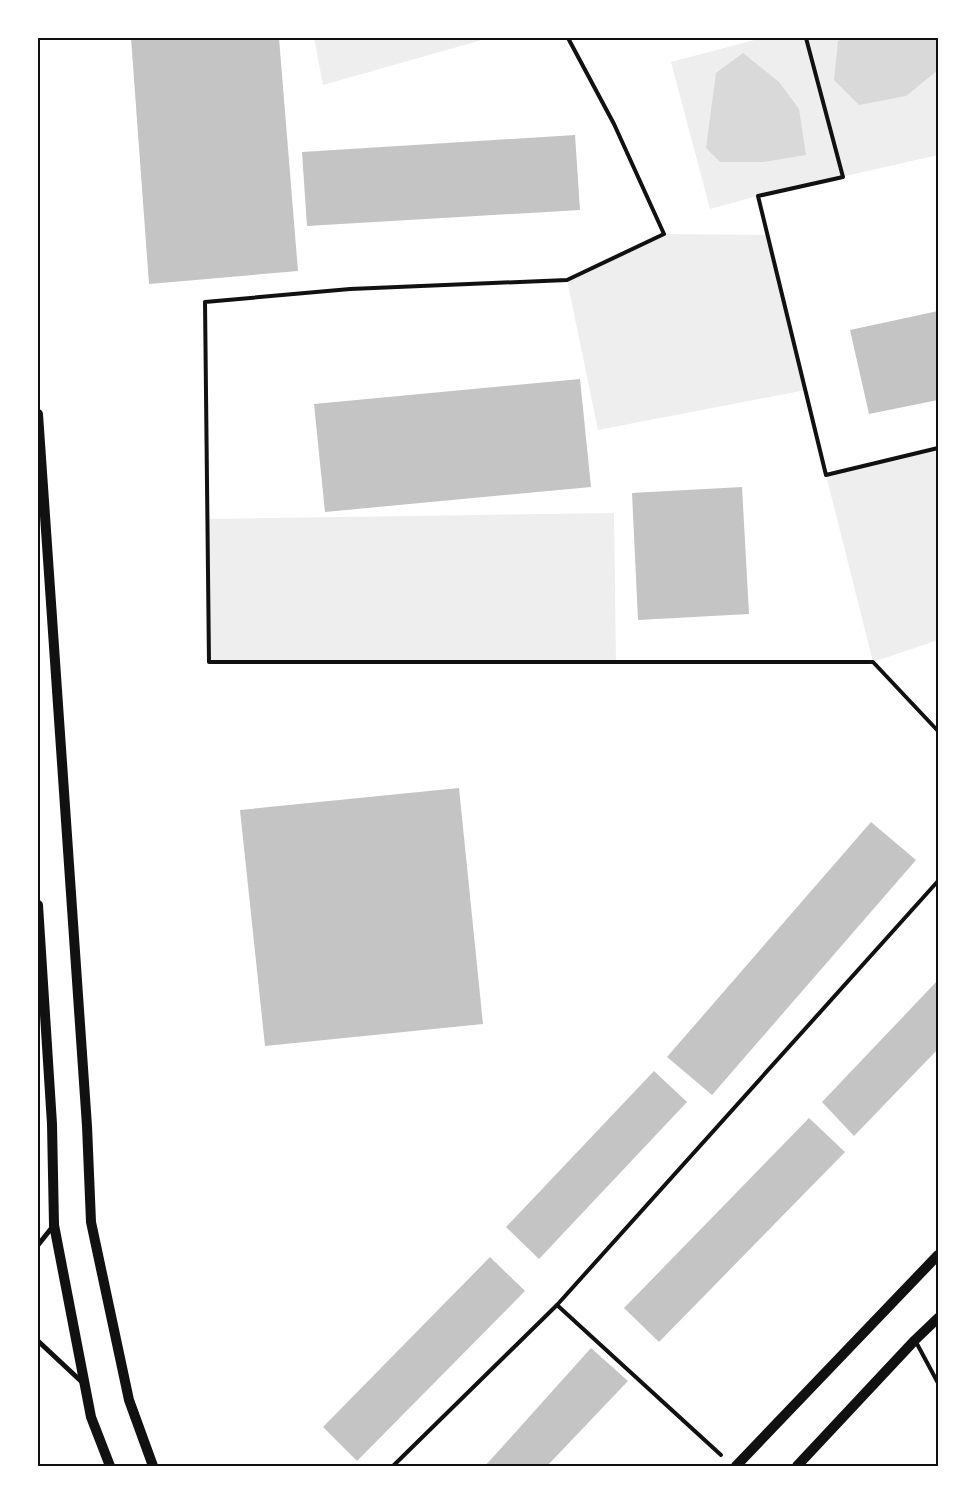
<svg xmlns="http://www.w3.org/2000/svg" width="976" height="1504" viewBox="0 0 976 1504" font-family="'PT Sans',sans-serif">
	<style>
		.green { fill: #eee }
		.water { fill: #d9d9d9 }
		.building { fill: #c4c4c4 }
		.lines { fill: none; stroke-linecap: round; stroke-linejoin: round }
		.service { stroke: #111; stroke-width: 4 }
		.minor { stroke: #111; stroke-width: 5 }
		.secondary { stroke: #111; stroke-width: 10 }
		.neatline { fill: none; stroke: #111; stroke-width: 2 }
	</style>
	<rect width="100%" height="100%" fill="#fff"/>
	<g class="green">
		<polygon points="314,38 489,38 323,85"/>
		<polygon points="762,38 938,38 938,155 758,196 710,209 671,62"/>
		<polygon points="664,234 768,235 806,390 598,430 567,280"/>
		<polygon points="938,448 938,640 873,662 826,475"/>
		<polygon points="614,513 616,662 209,662 208,519"/>
	</g>
	<g class="water">
		<polygon points="846,38 910,38 938,39 938,70 906,96 859,105 834,80 838,41"/>
		<polygon points="743,53 779,82 799,109 806,155 763,162 720,162 706,148 716,73"/>
	</g>
	<g class="building">
		<polygon points="131,38 279,38 298,271 149,284"/>
		<polygon points="575,135 580,210 307,226 302,152"/>
		<polygon points="938,311 938,400 869,414 850,330"/>
		<polygon points="580,379 591,487 325,512 314,404"/>
		<polygon points="742,487 749,614 638,620 632,493"/>
		<polygon points="459,788 483,1024 265,1046 240,810"/>
		<polygon points="871,822 916,860 712,1095 667,1057"/>
		<polygon points="938,980 938,1049 854,1136 822,1102"/>
		<polygon points="654,1071 687,1102 539,1259 506,1227"/>
		<polygon points="809,1118 845,1152 659,1342 624,1308"/>
		<polygon points="490,1257 525,1291 357,1461 323,1427"/>
		<polygon points="591,1348 628,1381 547,1466 485,1466"/>
	</g>
	<g class="lines">
		<g class="service">
			<polyline points="568,38 614,124 664,234 567,280 350,289 205,302 209,662 873,662 938,731"/>
			<polyline points="806,38 843,177 758,196 826,475 938,448"/>
			<polyline points="557,1305 721,1455"/>
			<polyline points="916,1342 938,1383"/>
			<polyline points="393,1466 557,1305 938,881"/>
		</g>
		<g class="minor">
			<polyline points="38,1245 54,1225"/>
			<polyline points="38,1341 83,1383"/>
		</g>
		<g class="secondary">
			<polyline points="38,414 87,1126 91,1222 129,1400 153,1466"/>
			<polyline points="38,905 52,1124 54,1225 91,1417 110,1466"/>
			<polyline points="736,1466 938,1255"/>
			<polyline points="797,1466 915,1340 938,1318"/>
		</g>
	</g>
	<rect width="976" height="1504" fill="none" stroke="#ffffff" stroke-width="78"/>
	<rect x="39" y="39" width="898" height="1426" class="neatline"/>
</svg>
